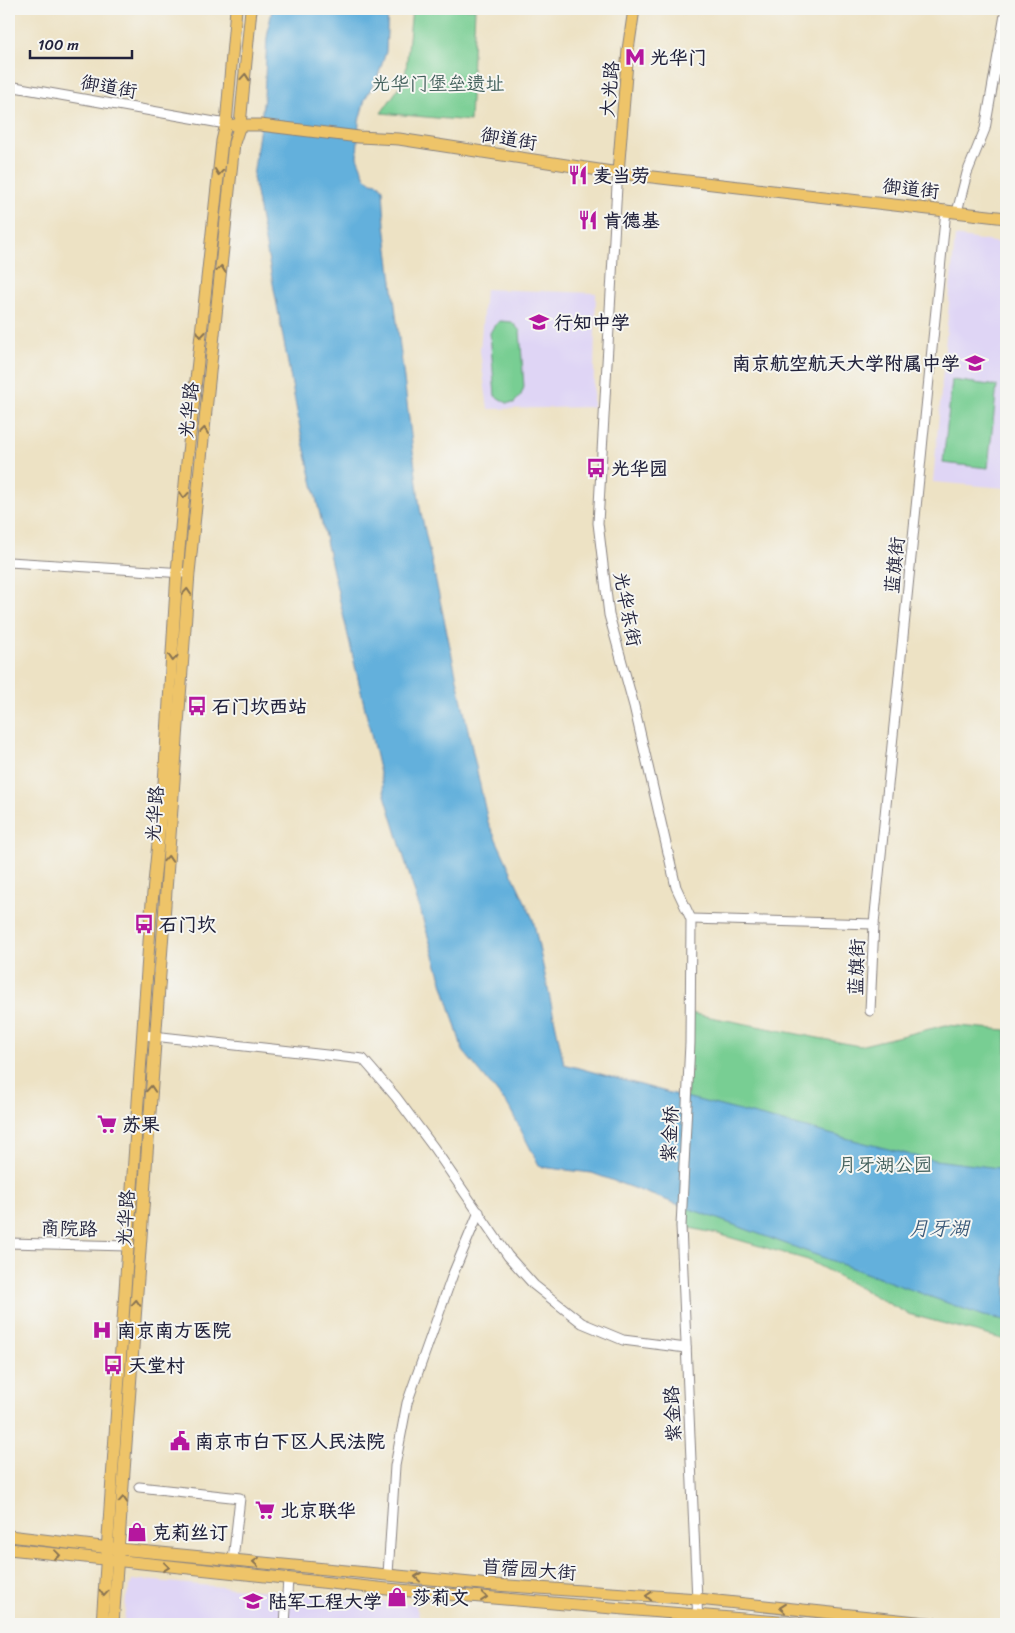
<svg xmlns="http://www.w3.org/2000/svg" width="1015" height="1633" viewBox="0 0 1015 1633" font-family="Sriracha,'LXGW WenKai TC',sans-serif">
	<style>
		.built { fill: #dfd5f5 }
		.green { fill: #78ce93; stroke: #4d7867 }
		.water { fill: #63b0dc; stroke: #42698c }
		.lines { fill: none; stroke-linecap: round; stroke-linejoin: round }
		.minor-casing { stroke: #888280; stroke-width: 11 }
		.major-casing { stroke: #888280; stroke-width: 13 }
		.minor { stroke: #fff; stroke-width: 9 }
		.major { stroke: #eec469; stroke-width: 11 }
		.oneway { stroke: #887352 }
		.labels { text-anchor: middle; stroke-width: 4; stroke-linejoin: round; paint-order: stroke }
		.poi-label { font-size: 19px; font-weight: bold; fill: #22223b; stroke: #f6f6f2; text-anchor: start }
		.park-label { font-size: 19px; fill: #405e5a; stroke: #f6f6f2 }
		.street-label { font-size: 19px; fill: #22223b; stroke: #f6f6f2 }
		.water-label { font-size: 20px; font-style: italic; fill: #3c5b7b; stroke: #f6f6f2 }
	</style>
	<rect width="100%" height="100%" fill="#f6f6f2"/>
	<filter id="ink" filterUnits="userSpaceOnUse"><feTurbulence type="fractalNoise" baseFrequency=".02" numOctaves="2"/><feDisplacementMap in="SourceGraphic" scale="10" xChannelSelector="R" yChannelSelector="G"/><feConvolveMatrix kernelMatrix="1 2 1 2 8 2 1 2 1" color-interpolation-filters="sRGB"/></filter>
	<filter id="wash" filterUnits="userSpaceOnUse"><feTurbulence type="fractalNoise" baseFrequency=".0096" numOctaves="4" result="noise"/><feDisplacementMap in="SourceGraphic" scale="20" xChannelSelector="R" yChannelSelector="G"/><feGaussianBlur stdDeviation="1.12" result="paint"/><feColorMatrix in="noise" values="0 0 0 0 0 0 0 0 0 0 0 0 0 0 0 0 0 1.4 0 .05"/><feComposite in="paint" operator="in"/></filter>
	<g filter="url(#wash)">
		<rect width="100%" height="100%" fill="#ede2c4"/>
		<g class="built">
			<polygon points="955,236 1006,244 1006,488 933,482"/>
			<polygon points="485,289 596,293 593,407 488,409 480,351"/>
			<polygon points="144,1580 415,1604 422,1624 124,1624 126,1598 132,1581"/>
		</g>
		<g class="green">
			<polygon points="412,9 475,9 470,121 381,113 405,79"/>
			<polygon points="500,321 512,322 520,331 524,387 521,395 514,403 507,403 495,396 490,333 494,326"/>
			<polygon points="952,380 997,386 988,468 943,463"/>
			<polygon points="690,1013 859,1046 946,1025 1006,1030 1006,1340 908,1314 808,1260 718,1234 681,1226"/>
		</g>
		<polygon class="water" points="272,9 388,9 386,52 378,76 365,99 359,121 357,157 365,177 371,182 378,183 383,189 385,225 420,508 488,822 533,919 564,1064 670,1093 927,1159 1006,1169 1006,1320 983,1316 592,1173 540,1167 509,1107 463,1051 385,795 301,433 253,177 264,97 267,38"/>
	</g>
	<g filter="url(#ink)">
		<g class="lines">
			<defs>
				<g id="minor">
					<polyline points="9,86 226,124"/>
					<polyline points="618,168 598,523 609,615 634,706 676,887 691,919 690,1043 681,1226 698,1624"/>
					<polyline points="957,212 967,173 985,129 1006,9"/>
					<polyline points="9,562 184,573"/>
					<polyline points="691,919 874,924"/>
					<polyline points="870,1011 874,924 946,210"/>
					<polyline points="144,1035 363,1059 396,1097 434,1148 508,1256 534,1285 582,1323 623,1340 686,1348"/>
					<polyline points="9,1243 128,1246"/>
					<polyline points="139,1487 240,1498 233,1560"/>
					<polyline points="388,1574 395,1466 407,1403 453,1274 479,1212"/>
					<polyline points="285,1624 288,1579"/>
				</g>
				<g id="major">
					<polyline points="234,125 260,125 359,137 399,139 618,173 1006,218"/>
					<polyline points="611,172 618,173 628,50 634,9"/>
					<polyline points="9,1536 119,1549 481,1584 698,1599 936,1624"/>
					<polyline points="9,1549 387,1589 802,1624"/>
					<polyline points="102,1624 151,913 164,783 177,572 187,462 222,141 226,124 236,9"/>
					<polyline points="113,1624 189,573 234,143 240,125 251,9"/>
				</g>
			</defs>
			<use href="#minor" class="minor-casing"/>
			<use href="#major" class="major-casing"/>
			<use href="#minor" class="minor"/>
			<use href="#major" class="major"/>
		</g>
		<defs><path id="oneway-chevron" d="M-2-3.5L2.5 0L-2 3.5" fill="none" stroke-width="1.6" stroke-linecap="round" stroke-linejoin="round" transform="scale(1.25)"/></defs>
		<g class="oneway">
			<use href="#oneway-chevron" transform="translate(245 77) rotate(-85)"/>
			<use href="#oneway-chevron" transform="translate(219 172) rotate(96)"/>
			<use href="#oneway-chevron" transform="translate(221 269) rotate(-84)"/>
			<use href="#oneway-chevron" transform="translate(201 334) rotate(96)"/>
			<use href="#oneway-chevron" transform="translate(204 431) rotate(-84)"/>
			<use href="#oneway-chevron" transform="translate(184 495) rotate(95)"/>
			<use href="#oneway-chevron" transform="translate(187 592) rotate(-86)"/>
			<use href="#oneway-chevron" transform="translate(173 658) rotate(94)"/>
			<use href="#oneway-chevron" transform="translate(168 859) rotate(-86)"/>
			<use href="#oneway-chevron" transform="translate(151 1089) rotate(-86)"/>
			<use href="#oneway-chevron" transform="translate(136 1303) rotate(-86)"/>
			<use href="#oneway-chevron" transform="translate(123 1500) rotate(-86)"/>
			<use href="#oneway-chevron" transform="translate(57 1555) rotate(7)"/>
			<use href="#oneway-chevron" transform="translate(256 1562) rotate(-175)"/>
			<use href="#oneway-chevron" transform="translate(166 1567) rotate(6)"/>
			<use href="#oneway-chevron" transform="translate(418 1577) rotate(-174)"/>
			<use href="#oneway-chevron" transform="translate(104 1593) rotate(94)"/>
			<use href="#oneway-chevron" transform="translate(649 1596) rotate(-176)"/>
			<use href="#oneway-chevron" transform="translate(484 1597) rotate(5)"/>
			<use href="#oneway-chevron" transform="translate(783 1608) rotate(-174)"/>
		</g>
	</g>
	<defs>
		<symbol id="metro-bare" viewBox="-9 -9 18 18"><path d="M-5.5 5V-5H-3L0 0L3-5H5.5V5H3V-.5L0 4L-3-.5V5Z" fill="#b5179e" stroke="#f6f6f2" stroke-width="2.5" paint-order="stroke"/></symbol>
		<symbol id="restaurant-bare" viewBox="-9 -9 18 18"><path d="M-5-6h1v4h1v-4h1v4h1v-4h1v5L-1.5 .5V6h-2V.5L-5-1ZM5-6V6H3V1.5H1.5Q1.5-4 5-6Z" fill="#b5179e" stroke="#f6f6f2" stroke-width="2.5" paint-order="stroke"/></symbol>
		<symbol id="school-bare" viewBox="-9 -9 18 18"><path d="M0-5L7-2L0 1L-7-2ZM-4 1L0 2.5L4 1V4Q0 6-4 4Z" fill="#b5179e" stroke="#f6f6f2" stroke-width="2.5" paint-order="stroke"/></symbol>
		<symbol id="bus-bare" viewBox="-9 -9 18 18"><path d="M-5-6H5V4H4V6H2V4H-2V6H-4V4H-5ZM-3.5-4V0h7V-4ZM-3.5 1.2v1.5H-2V1.2ZM2 1.2v1.5H3.5V1.2Z" fill="#b5179e" stroke="#f6f6f2" stroke-width="2.5" paint-order="stroke"/></symbol>
		<symbol id="supermarket-bare" viewBox="-9 -9 18 18"><path d="M-6-5.5h2.5l.6 2H6L4.5 2H-2.5L-4.4-4H-6ZM-1.5 3.2a1.3 1.3 0 1 0 .1 0ZM3 3.2a1.3 1.3 0 1 0 .1 0Z" fill="#b5179e" stroke="#f6f6f2" stroke-width="2.5" paint-order="stroke"/></symbol>
		<symbol id="hospital-bare" viewBox="-9 -9 18 18"><path d="M-5-5h3v3.5h4V-5h3V5h-3V1.5h-4V5h-3Z" fill="#b5179e" stroke="#f6f6f2" stroke-width="2.5" paint-order="stroke"/></symbol>
		<symbol id="civic-bare" viewBox="-9 -9 18 18"><path d="M-.6-6.5H3V-4.5H.6V-3L4-1V1h2V6H-6V1h2V-1L-.6-3ZM-1.2 2.5V6h2.4V2.5Z" fill="#b5179e" stroke="#f6f6f2" stroke-width="2.5" paint-order="stroke"/></symbol>
		<symbol id="shop-bare" viewBox="-9 -9 18 18"><path d="M-5-2.5h2.3a2.7 3.5 0 0 1 5.4 0H5L5.5 6h-11ZM-1.5-2.5h3a1.5 2.3 0 0 0-3 0Z" fill="#b5179e" stroke="#f6f6f2" stroke-width="2.5" paint-order="stroke"/></symbol>
		<symbol id="university-bare" viewBox="-9 -9 18 18"><path d="M0-5L7-2L0 1L-7-2ZM-4 1L0 2.5L4 1V4Q0 6-4 4Z" fill="#b5179e" stroke="#f6f6f2" stroke-width="2.5" paint-order="stroke"/></symbol>
	</defs>
	<g fill-rule="evenodd">
		<use href="#metro-bare" x="621" y="43" width="28" height="28"/>
		<use href="#restaurant-bare" x="564" y="161" width="28" height="28"/>
		<use href="#restaurant-bare" x="574" y="206" width="28" height="28"/>
		<use href="#school-bare" x="525" y="308" width="28" height="28"/>
		<use href="#school-bare" x="961" y="349" width="28" height="28"/>
		<use href="#bus-bare" x="582" y="454" width="28" height="28"/>
		<use href="#bus-bare" x="183" y="692" width="28" height="28"/>
		<use href="#bus-bare" x="130" y="910" width="28" height="28"/>
		<use href="#supermarket-bare" x="93" y="1110" width="28" height="28"/>
		<use href="#hospital-bare" x="88" y="1316" width="28" height="28"/>
		<use href="#bus-bare" x="99" y="1351" width="28" height="28"/>
		<use href="#civic-bare" x="166" y="1427" width="28" height="28"/>
		<use href="#supermarket-bare" x="251" y="1496" width="28" height="28"/>
		<use href="#shop-bare" x="123" y="1518" width="28" height="28"/>
		<use href="#shop-bare" x="383" y="1583" width="28" height="28"/>
		<use href="#university-bare" x="239" y="1587" width="28" height="28"/>
	</g>
	<g class="labels">
		<g class="poi-label">
			<text x="650" y="64">光华门</text>
			<text x="593" y="182">麦当劳</text>
			<text x="603" y="227">肯德基</text>
			<text x="554" y="329">行知中学</text>
			<text x="960" y="370" text-anchor="end">南京航空航天大学附属中学</text>
			<text x="611" y="475">光华园</text>
			<text x="212" y="713">石门坎西站</text>
			<text x="159" y="931">石门坎</text>
			<text x="122" y="1131">苏果</text>
			<text x="117" y="1337">南京南方医院</text>
			<text x="128" y="1372">天堂村</text>
			<text x="195" y="1448">南京市白下区人民法院</text>
			<text x="280" y="1517">北京联华</text>
			<text x="152" y="1539">克莉丝订</text>
			<text x="412" y="1604">莎莉文</text>
			<text x="268" y="1608">陆军工程大学</text>
		</g>
		<g class="park-label">
			<text x="438" y="90">光华门堡垒遗址</text>
			<text x="885" y="1171">月牙湖公园</text>
		</g>
		<g class="street-label">
			<text transform="translate(109 86) rotate(10)" y="7">御道街</text>
			<text transform="translate(609 89) rotate(-85)" y="7">大光路</text>
			<text transform="translate(509 138) rotate(9)" y="7">御道街</text>
			<text transform="translate(911 188) rotate(6)" y="7">御道街</text>
			<text transform="translate(188 410) rotate(-84)" y="7">光华路</text>
			<text transform="translate(894 565) rotate(-84)" y="7">蓝旗街</text>
			<text transform="translate(628 609) rotate(79)" y="7">光华东街</text>
			<text transform="translate(154 814) rotate(-86)" y="7">光华路</text>
			<text transform="translate(856 967) rotate(-88)" y="7">蓝旗街</text>
			<text transform="translate(669 1134) rotate(-87)" y="7">紫金桥</text>
			<text transform="translate(125 1218) rotate(-86)" y="7">光华路</text>
			<text transform="translate(69 1228) rotate(1)" y="7">商院路</text>
			<text transform="translate(672 1414) rotate(-93)" y="7">紫金路</text>
			<text transform="translate(529 1569) rotate(4)" y="7">苜蓿园大街</text>
		</g>
		<g class="water-label">
			<text x="939" y="1235">月牙湖</text>
		</g>
	</g>
	<rect width="1015" height="1633" fill="none" stroke="#f6f6f2" stroke-width="30"/>
	<path d="M30 50v8h102v-8" fill="none" stroke="#22223b" stroke-width="2.5"/>
	<text x="38" y="50" font-size="15" fill="#22223b" stroke="#f6f6f2" stroke-width="4" paint-order="stroke">100 m</text>
</svg>
